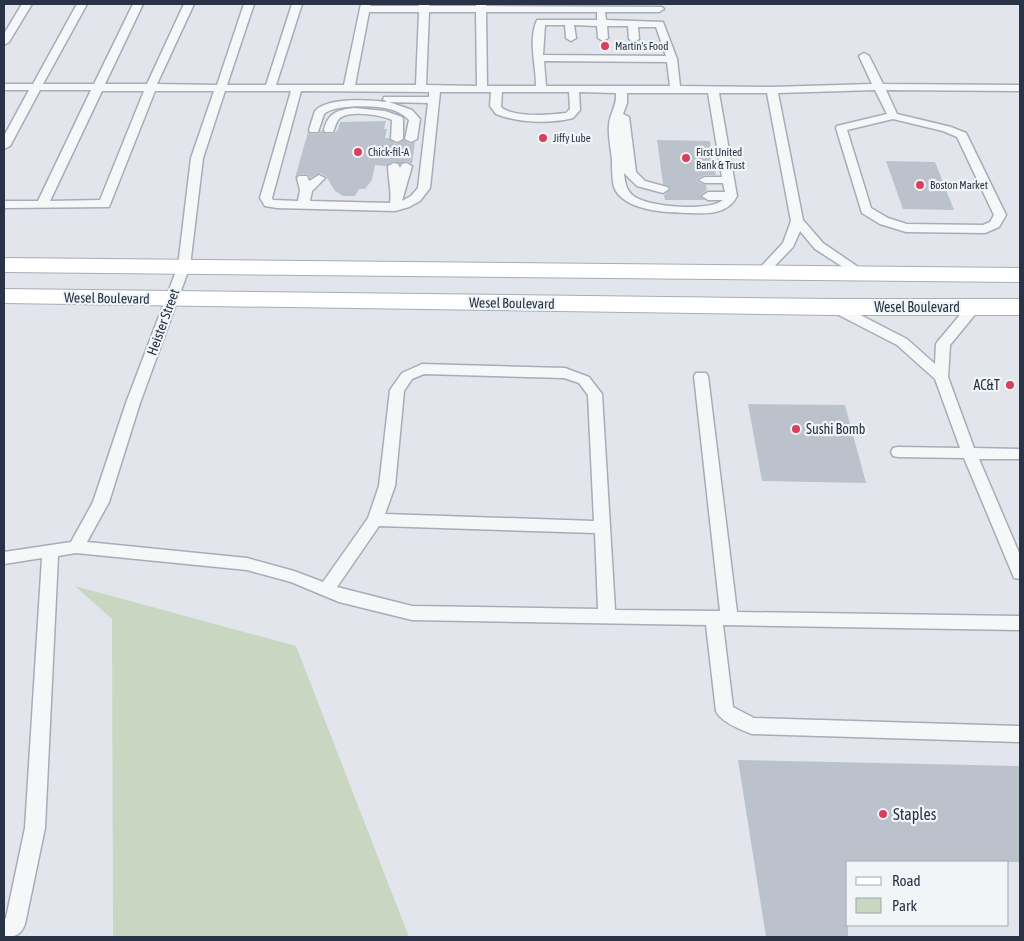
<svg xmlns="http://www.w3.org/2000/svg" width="1024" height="941" viewBox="0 0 1024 941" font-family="'Asap Condensed',sans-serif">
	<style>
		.green { fill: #c8d6c2 }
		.building { fill: #bbc2cc }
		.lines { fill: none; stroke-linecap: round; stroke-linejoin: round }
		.service-casing { stroke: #a6adb7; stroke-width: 3 }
		.secondary-casing { stroke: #a6adb7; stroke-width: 2 }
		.service { fill: #f5f7f9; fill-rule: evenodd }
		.secondary { fill: #fff; fill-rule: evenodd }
		.poi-dot { fill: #db3d5c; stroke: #f2f5f8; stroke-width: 2 }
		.labels { text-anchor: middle; stroke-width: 4.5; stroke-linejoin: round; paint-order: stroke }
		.far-poi-label { font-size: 11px; fill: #283445; stroke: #f2f5f8; text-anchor: start }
		.street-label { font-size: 14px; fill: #283445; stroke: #f2f5f8 }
		.poi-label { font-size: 14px; fill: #283445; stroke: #f2f5f8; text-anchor: end }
		.near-poi-label { font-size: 16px; fill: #283445; stroke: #f2f5f8; text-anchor: start }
	</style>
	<rect width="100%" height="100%" fill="#e2e6ec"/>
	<polygon class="green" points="75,586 296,646 409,937 113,937 112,619"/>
	<g class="building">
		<polygon points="386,121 384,129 387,129 385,138 389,138 396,144 404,140 410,144 415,142 412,164 406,161 400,164 394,161 386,166 375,165 372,180 365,189 359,189 355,196 343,196 335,191 326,176 320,173 310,178 308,174 299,174 295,178 308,132 310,134 318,134 322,130 325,134 333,134 338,130 340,122"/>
		<polygon points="657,140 710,141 716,175 705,175 697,179 698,182 706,185 707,190 700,195 705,200 665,200 664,195 671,189 668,186 663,184"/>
		<polygon points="886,161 935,162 954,210 903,209"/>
		<polygon points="748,404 845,405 866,483 762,481"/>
		<polygon points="738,760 1020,766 1020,862 848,862 848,937 766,937"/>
	</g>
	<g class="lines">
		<defs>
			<g id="service">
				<polygon points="22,4 32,4 9,42 4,45 4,34"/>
				<path d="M77,4h10l-44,80h51l39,-80h10l-38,80h42l37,-80h10l-37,80 60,1 27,-81h10l-27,81h39l26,-81h10l-26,81h68l17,-81h10l-1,2h49v-2h10v2h47v-2h10v2l176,1 2,2 -5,3h-54l1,8 57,2 14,37 3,27 92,1 100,-3 -13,-28 5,-3 5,3 14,28 137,1v6l-134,-1 11,24 54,13 15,6 40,82 -7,12 -14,6 -79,-1 -26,-8 -18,-11 -26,-85 1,-2 50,-12 -12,-24 -97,3 25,127 20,23 41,28 2,3 -6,4 -45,-29 -15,-18 -7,16 -28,29h-8l-2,-3 28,-30 8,-22 -24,-128h-48l18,103c-9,18 -29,18 -47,17 -22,0 -67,-2 -76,-26 -2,-8 -2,-19 -2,-27 -1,-11 -4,-23 -3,-34 0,-12 8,-19 7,-33l-37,-1 1,18 -7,8c-24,6 -54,5 -77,-4l-6,-8 1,-14h-51l-10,96 -10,13 -11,6 -14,4 -118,-3 -12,-2 -5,-8 31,-107h-66l-22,67 -13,108 -50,137 -31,99 -22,40 160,16 47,13 29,11 45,-64 11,-32 11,-96 12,-17 20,-9 143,4 24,9 13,17 13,216 105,1 -26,-235 2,-3h10l2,3 29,236 283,4v14l-297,-5 10,82 21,11 266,8v16l-268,-8c-11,-4 -31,-12 -36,-23l-10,-86 -294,-5 -73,-18 -48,-20 -44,-12 -171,-17 -18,3 -13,272 -20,96c-4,11 -10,13 -21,13v-17l2,-2 19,-90 17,-270 -38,6v-12l67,-10 22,-40 33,-99 52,-137 13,-108 23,-67h-59l-46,116 -105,1v-7h34l53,-111h-51l-30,56 -6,3v-13l25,-46h-25v-6h29zM369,12h50l-3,73h-61zM429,12h47l1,74 -51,-1zM486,12h111v8h-60c-9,20 -1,45 -1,66h-49zM545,25h20l1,13 5,3 5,-3 -2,-13 23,1 1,12 5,3 5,-3 -1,-12h21l1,13 5,3 5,-3 -1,-12h18l10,29 -123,-1zM544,61l123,1 3,24h-124zM102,91h42l-44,109 -50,1zM301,91l128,1v5h-45l-1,2 4,3c-19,-2 -59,-5 -72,9l-6,19 1,2h8l6,-18c11,-10 54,-9 69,-4 6,2 11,5 16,10l-4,19 6,3 6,-3 3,-20 -8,-9 -23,-8 39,1 -10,85 -7,8 -9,5 10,-35 -6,-3 -4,1 -2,4 -2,-4 -4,-1 -6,3c0,13 4,25 2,37l-80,-2 2,-10 13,-13 -6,-3 -10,6 -2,-5h-8l-2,2 3,12 -2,11 -25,-1 -1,-2zM502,92h67l1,17 -4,4c-16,2 -53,5 -65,-6zM627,93h81l14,84h-17l-6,3 6,3h18l2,9h-17l-6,4 6,4h15c-14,12 -73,7 -88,-3 -9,-6 -10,-14 -11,-24l13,13 26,7 6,-4 -2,-2 -22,-6 -9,-9 -7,-55 -6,-3 4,-11zM893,119l50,12 14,6 37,78 -4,7 -7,3 -76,-1 -19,-6 -17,-10 -24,-78zM424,374l140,4 15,5 9,12 6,126 -209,-7 10,-28 9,-95 8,-12zM379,526l216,7 3,76 -186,-3 -75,-19z"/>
				<path d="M354,108l31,3 17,6 1,2v20l-6,3 -6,-3 1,-19c-10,-5 -42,-10 -52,-2 -4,3 -5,10 -7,14h-8l-1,-2c4,-17 13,-20 30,-22z"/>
				<polygon points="975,302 982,306 950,345 948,377 974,448 1020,449 1020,459 979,459 1020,555 1020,579 1014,578 1012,573 964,458 898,457 893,456 891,452 893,448 898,447 960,448 935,379 897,345 829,310 827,307 834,303 839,304 907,339 935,364 936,344 938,341 970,303"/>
			</g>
			<g id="secondary">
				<polygon points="4,258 1020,268 1020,282 4,272"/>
				<polygon points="4,289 834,299 1020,299 1020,315 834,315 4,303"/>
			</g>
		</defs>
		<use href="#service" class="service-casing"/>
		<use href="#secondary" class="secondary-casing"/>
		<use href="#service" class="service"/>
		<use href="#secondary" class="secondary"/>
	</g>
	<g class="poi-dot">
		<circle cx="605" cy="46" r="5"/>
		<circle cx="543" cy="138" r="5"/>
		<circle cx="358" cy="152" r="5"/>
		<circle cx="686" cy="158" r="5"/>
		<circle cx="920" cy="185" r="5"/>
		<circle cx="1010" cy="385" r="5"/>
		<circle cx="796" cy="429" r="5"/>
		<circle cx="883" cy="814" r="5"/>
	</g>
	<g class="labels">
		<g class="far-poi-label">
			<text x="615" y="50">Martin's Food</text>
			<text x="553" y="142">Jiffy Lube</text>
			<text x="368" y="156">Chick-fil-A</text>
			<text x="696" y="156">First United<tspan x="696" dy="13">Bank &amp; Trust</tspan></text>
			<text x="930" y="189">Boston Market</text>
		</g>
		<g class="street-label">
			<text transform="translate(107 298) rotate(1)" y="5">Wesel Boulevard</text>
			<text transform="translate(512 303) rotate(1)" y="5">Wesel Boulevard</text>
			<text x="917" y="312">Wesel Boulevard</text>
			<text transform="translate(163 322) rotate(-70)" y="5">Heister Street</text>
		</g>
		<g class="poi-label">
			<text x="1000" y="390">AC&amp;T</text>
			<text x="806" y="434" text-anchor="start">Sushi Bomb</text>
		</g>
		<g class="near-poi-label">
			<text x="893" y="820">Staples</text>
		</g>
	</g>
	<rect width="1024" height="941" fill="none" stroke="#283445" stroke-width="10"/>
	<rect x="846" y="861" width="162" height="65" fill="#f2f5f8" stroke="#a1a8b0"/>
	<rect x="856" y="877" width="25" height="8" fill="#ffffff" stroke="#a1a8b0"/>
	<text x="892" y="886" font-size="15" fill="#283445">Road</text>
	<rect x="856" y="898" width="25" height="15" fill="#c8d6c2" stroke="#a1a8b0"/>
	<text x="892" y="911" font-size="15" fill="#283445">Park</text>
</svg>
